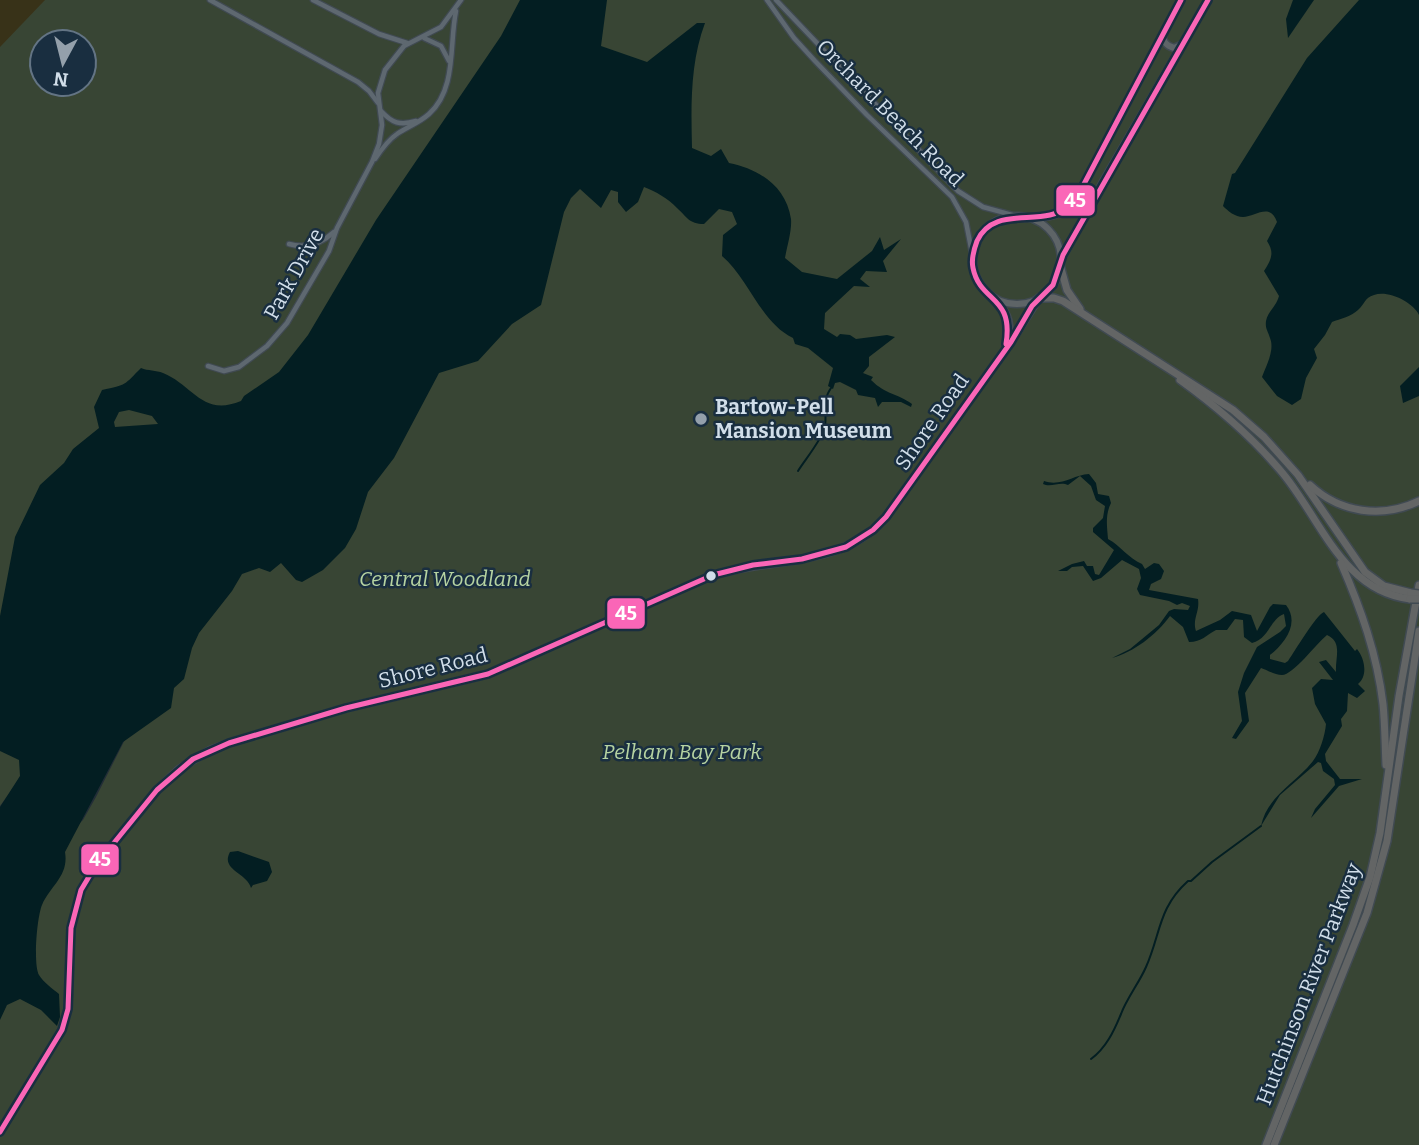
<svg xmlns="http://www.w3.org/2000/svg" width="1419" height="1145" viewBox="0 0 1419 1145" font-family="Bitter,serif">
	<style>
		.green { fill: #384534; fill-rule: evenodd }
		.sand { fill: #383218 }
		.water { fill: #031e22; fill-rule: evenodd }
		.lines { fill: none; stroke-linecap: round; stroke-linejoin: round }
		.stream { stroke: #031e22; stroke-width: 2 }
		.minor-casing { stroke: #404a52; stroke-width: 7 }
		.major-casing { stroke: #404a52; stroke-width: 9 }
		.highway-casing { stroke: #404a52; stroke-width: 10 }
		.minor { stroke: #5e6870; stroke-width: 4.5 }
		.major { stroke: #5e6467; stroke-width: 6 }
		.highway { stroke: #636565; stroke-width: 7 }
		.highway-bridge-casing { stroke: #404a52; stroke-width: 10; stroke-linecap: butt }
		.highway-bridge { stroke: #636565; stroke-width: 7 }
		.bus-1-casing { stroke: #192e40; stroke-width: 10 }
		.bus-1 { stroke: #fa66b7; stroke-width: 5 }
		.poi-dot { fill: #94a0ab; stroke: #192e40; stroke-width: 2.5 }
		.bus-dot { fill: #d1dee9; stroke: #192e40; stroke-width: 2.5 }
		.labels { text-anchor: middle; stroke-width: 5; stroke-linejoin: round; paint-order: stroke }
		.street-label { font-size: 21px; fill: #d1dee9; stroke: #192e40 }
		.poi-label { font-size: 21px; font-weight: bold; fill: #d1dee9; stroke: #192e40; text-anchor: start }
		.park-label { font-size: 21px; font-style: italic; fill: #b6d3a1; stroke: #192e40 }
		.line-badge { stroke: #192e40; stroke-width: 2.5 }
		.badge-label { font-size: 19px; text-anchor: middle; font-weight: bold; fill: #fff }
	</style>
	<rect width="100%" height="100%" fill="#222d37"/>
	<path class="green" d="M0,0h1389l30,153v992h-1419v-152l18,-28 36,-118 29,-27 13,-23 286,-567 -341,509 -27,48 -14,19zM42,42h42v42h-42z"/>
	<polygon class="sand" points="0,0 45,0 0,47"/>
	<g class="water">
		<path d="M520,0h87l-6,46 46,16 50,-39h8c-15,40 -14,83 -13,125l19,8 10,-7 8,14c30,6 57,23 62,56 1,12 -4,27 -6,39l17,14 35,7 35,-28 8,-14 4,13 17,-11 -18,22 4,11 -21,-1 -6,8 10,8 -16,-1 -29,27 -1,16 13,8 3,-3 10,1 6,4 31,-4 8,2 -26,20v9l-6,7 10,4 -2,3c15,15 26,13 41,24l-1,3 -10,-5h-19l-4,5 -3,-9 -17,-3 -2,-5 -16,-8 -5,1 -2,6 -5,-3 5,-18 -25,-20 -13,-4 -2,-6c-32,-15 -44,-59 -71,-82l1,-21 14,-11 -5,-12 -13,-3 -15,15c-15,0 -17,-7 -27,-16 -8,-9 -22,-17 -33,-21l-6,15 -12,10 -8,-10v-10l-7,-2 -10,18 -21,-19 -9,9 -7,14 -23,93 -29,19 -34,37 -39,12 -45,85 -26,34 -12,37 -11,19 -22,22 -21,12 -6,-2 -15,-17 -11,9 -11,-4 -17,6 -10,17 -33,42 -7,15 -8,31 -10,9 -3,20 -48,34 -58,110c4,24 -14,33 -23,53 -5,12 -9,59 -3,70 4,7 14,14 20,19l1,23 -3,9 -16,-16 -21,-11 -13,6 -7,15v-213l20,-31 -1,-16 -19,-9v-135l15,-79 25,-52 24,-22 9,-14 26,-21 -5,-21 8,-17c25,-5 22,-5 39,-22 7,3 15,2 22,5 30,12 39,44 78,28l3,-5 35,-24 29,-37 68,-115 125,-184zM129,410l23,6 6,8 -43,3 -1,-5 5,-10z"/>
		<polygon points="1293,0 1314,0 1288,38 1286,19"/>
		<path d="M1359,0h60v315c-6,-13 -31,-25 -45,-20 -10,3 -9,9 -16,15 -6,6 -18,9 -26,12l-7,13 -11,14 3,9 -11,20 -5,21 -9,6 -15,-9 -15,-19c4,-11 13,-27 8,-39 -2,-7 -5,-9 -4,-17 2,-10 10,-14 13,-25l-15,-25c7,-11 11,-18 3,-30l10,-19c-7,-20 -22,-5 -34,-5 -8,0 -15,-6 -20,-11l9,-32 3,-1 72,-115z"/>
		<polygon points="1419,367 1419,396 1403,403 1400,386"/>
		<path d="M1089,474l7,9 2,11 11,2 2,7c-6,12 -4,23 -3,36 13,7 20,19 34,25l3,5 9,-6 5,1 5,7 -3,8 -10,5 -2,6 49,9c2,13 -6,20 -2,32l24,-11 12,-9 19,4 6,16 13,-24 3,-3 13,1c14,18 -1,38 -16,50v4l15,4 3,-2c7,-10 28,-46 36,-49l31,39 2,-2c8,10 11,27 1,35l7,7 -8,7 -9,-5 -1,18 -6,8 1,7 -17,28 1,7 14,18h22l-23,7 -28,32 4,-9 20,-24 -1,-6 -11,-8 -2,-8 -3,-1 -38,33 -19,31c6,-30 35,-43 52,-65 7,-9 12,-26 13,-37l-11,-20 -3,-16 9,-9 12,1 -14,-18 7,-2 10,12c-1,-14 7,-30 -9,-37 -11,9 -34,40 -45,40 -7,0 -15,-5 -21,-7l-16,25 4,28 -13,18 -4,-1 10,-17 -4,-29 6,-19 13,-26 23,-15 6,-6 -2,-12c-14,5 -15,25 -32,29l-8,-6 -1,-17 -8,-1 -8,11h-11c-10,5 -14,12 -27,12l-6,-15 -13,-11c-14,19 -36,36 -58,42l18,-9 29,-24 10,-14 5,-2 14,1 2,-4 -8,-3 -5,2 -8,-4 -29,-6 -3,-6 4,-11 -2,-9 -17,-9 -21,18 -8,3 -10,-15 -11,1 -5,4h-9l14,-7 12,-3 3,5h6l2,8 4,1 15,-25 -21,-18v-4l10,-10 2,-12 -9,-6 -5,-14 -11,-10 -12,9c-8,-4 -17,3 -25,-1l1,-3c17,6 29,-6 45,-7z"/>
		<path d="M238,851l31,11 3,10 -5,9 -14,4 -2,3c-4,-15 -31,-18 -21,-36z"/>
	</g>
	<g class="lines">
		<g class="stream">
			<path d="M798,471c6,-10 26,-34 27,-45 2,-13 -3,-26 6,-38"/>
			<path d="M1091,1059c15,-11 23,-28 30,-45 6,-16 18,-31 25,-47 15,-34 12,-59 42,-86h3l21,-19 49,-36"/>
		</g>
		<defs>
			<g id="minor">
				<polyline points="210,0 358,82 369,91 378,103"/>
				<polyline points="313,0 379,34 407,43"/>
				<polyline points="767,0 794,38 815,61 867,115 952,197 966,222 973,258"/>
				<polyline points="776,0 958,191 983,207 1020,217"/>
				<polyline points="424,38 441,46 449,61"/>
				<path d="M381,111c11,12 19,15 35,10"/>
				<path d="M375,159c6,-9 13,-19 22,-25 10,-7 22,-11 32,-20 28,-25 20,-70 27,-103"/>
				<path d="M289,244c18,5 32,0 45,-12"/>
				<polyline points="208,366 224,371 239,367 267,346 287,323 329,251 337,228 372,162 379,144 382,125 378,93 385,70 404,46 441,27 461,0"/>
			</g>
			<g id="major">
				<path d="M1163,34c-1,7 4,12 11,14l7,-3"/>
				<circle cx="1017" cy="260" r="44"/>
				<path d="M1024,218c21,0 38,-1 52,-18l105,-200"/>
				<polyline points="1060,262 1104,180 1208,0"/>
				<path d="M996,301c13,13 16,24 11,43"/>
				<path d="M0,1132l62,-102 6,-21 3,-81 10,-38 15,-25 61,-75 22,-21 31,-19 19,-7 117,-35 142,-34 225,-99c58,-17 131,-8 173,-58l125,-175 28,-44"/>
			</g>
			<g id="highway">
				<polyline points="1060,265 1067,290 1080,309"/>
				<polyline points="1039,298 1054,298 1063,301 1233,410 1264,437 1298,475 1365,572 1384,586 1411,593"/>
				<path d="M1180,380c36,26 71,56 100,90 40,46 61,121 130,129"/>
				<path d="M1310,485c30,28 72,34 109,16"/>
				<path d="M1341,563c20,46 36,91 42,141 2,20 2,41 3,61"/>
				<polyline points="1266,1145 1353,925 1370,877 1380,833 1399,696 1419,585"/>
				<polyline points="1274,1145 1367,913 1387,841 1419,631"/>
			</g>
		</defs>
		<use href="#minor" class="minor-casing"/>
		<use href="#major" class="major-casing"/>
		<use href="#highway" class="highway-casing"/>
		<use href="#minor" class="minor"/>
		<use href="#major" class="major"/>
		<use href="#highway" class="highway"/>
		<defs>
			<g id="highway-bridge">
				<polyline points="1411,593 1419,594"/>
				<polyline points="1410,599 1419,599"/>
			</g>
		</defs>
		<use href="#highway-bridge" class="highway-bridge-casing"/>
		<use href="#highway-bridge" class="highway-bridge"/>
		<defs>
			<g id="bus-1">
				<path d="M1006,344c8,-49 -26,-41 -33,-76 -2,-9 1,-19 4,-27 14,-30 47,-20 73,-26 9,-2 16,-6 24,-12l107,-203"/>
				<polyline points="0,1132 62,1030 68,1009 71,928 81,890 96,865 157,790 193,759 229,743 346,708 488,674 713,575 753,565 802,559 846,547 873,530 886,517 1011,342 1032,306 1053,285 1063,255 1208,0"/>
			</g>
		</defs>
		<use href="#bus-1" class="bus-1-casing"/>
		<use href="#bus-1" class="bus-1"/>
	</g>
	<circle class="poi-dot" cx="701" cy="419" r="7"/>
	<circle class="bus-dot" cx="711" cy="576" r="6"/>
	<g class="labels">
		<g class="street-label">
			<text transform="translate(890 113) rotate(45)" y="7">Orchard Beach Road</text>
			<text transform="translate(294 274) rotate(-61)" y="7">Park Drive</text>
			<text transform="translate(932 422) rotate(-55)" y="7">Shore Road</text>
			<text transform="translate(433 668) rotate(-14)" y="7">Shore Road</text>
			<text transform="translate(1309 984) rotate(-69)" y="7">Hutchinson River Parkway</text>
		</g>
		<g class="poi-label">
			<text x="715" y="414">Bartow-Pell<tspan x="715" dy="24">Mansion Museum</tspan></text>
		</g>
		<g class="park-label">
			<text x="445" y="586">Central Woodland</text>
			<text x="682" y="759">Pelham Bay Park</text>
		</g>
	</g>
	<g class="line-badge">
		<rect x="1055" y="184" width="41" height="33" rx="7" fill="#fa66b7"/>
		<rect x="606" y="597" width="40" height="33" rx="7" fill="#fa66b7"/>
		<rect x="80" y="843" width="40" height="33" rx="7" fill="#fa66b7"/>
	</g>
	<g class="badge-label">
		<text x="1075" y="207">45</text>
		<text x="626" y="620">45</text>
		<text x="100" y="866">45</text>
	</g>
	<g transform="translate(63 63) rotate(187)"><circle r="33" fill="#192e40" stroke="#637484" stroke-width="2"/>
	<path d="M0-5L12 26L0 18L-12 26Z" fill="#94a0ab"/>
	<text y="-10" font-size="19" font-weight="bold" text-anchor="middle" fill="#d1dee9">N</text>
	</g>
</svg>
